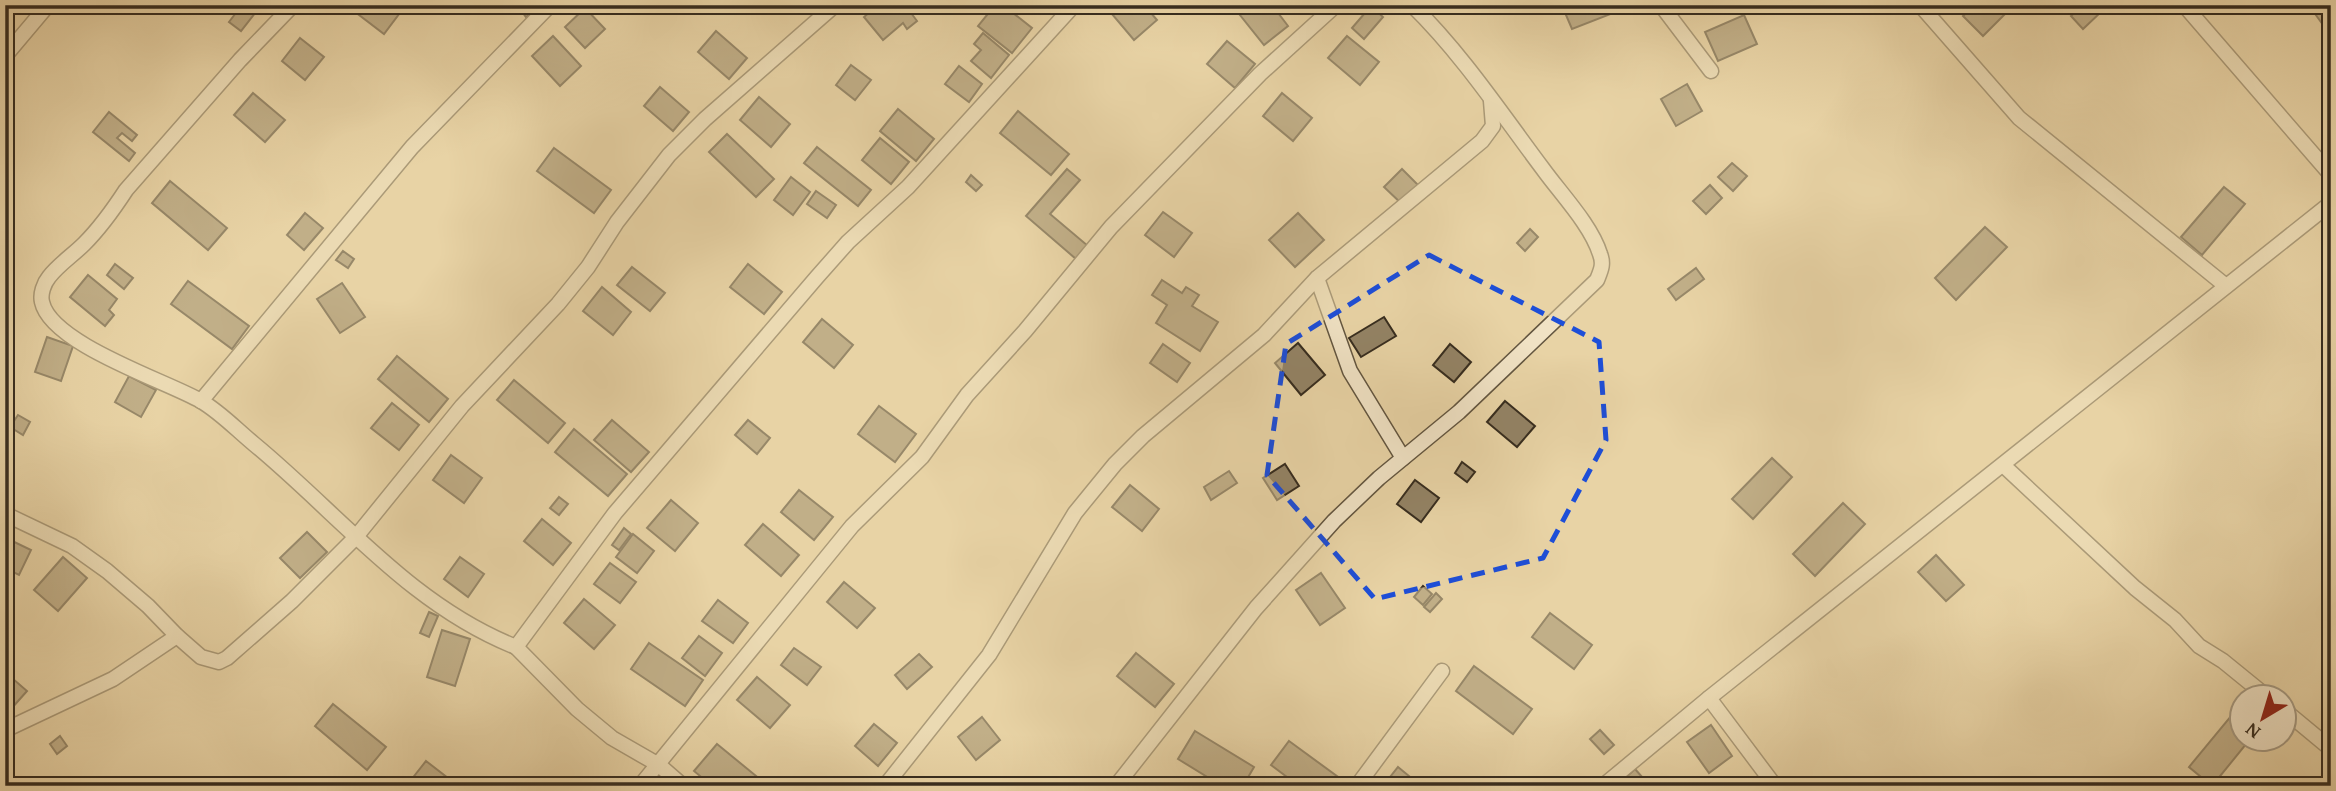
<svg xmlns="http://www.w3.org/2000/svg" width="2336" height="791" viewBox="0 0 2336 791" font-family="'Gentium Book Plus',serif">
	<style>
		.building { fill: #938365; stroke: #372d1f; stroke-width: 2 }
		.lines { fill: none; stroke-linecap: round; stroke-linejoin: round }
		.street-casing { stroke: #635640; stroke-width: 17 }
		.street { stroke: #f0e2c4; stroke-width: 14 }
		.marked { fill: none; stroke: #1d4ed8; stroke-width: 5; stroke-dasharray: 14 9; stroke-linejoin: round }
	</style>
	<rect width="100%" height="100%" fill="#e8d3a5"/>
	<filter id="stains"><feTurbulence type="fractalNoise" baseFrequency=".00286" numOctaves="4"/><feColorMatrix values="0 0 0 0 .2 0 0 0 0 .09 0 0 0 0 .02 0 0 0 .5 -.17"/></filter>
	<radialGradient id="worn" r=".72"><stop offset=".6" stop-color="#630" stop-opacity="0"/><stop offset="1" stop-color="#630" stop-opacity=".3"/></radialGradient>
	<g class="building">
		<polygon points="242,5 256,5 259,8 241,31 229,22"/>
		<polygon points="346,5 397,5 402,10 384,34"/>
		<polygon points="517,5 542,5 526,17"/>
		<polygon points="878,5 905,5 917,21 907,29 903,23 883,40 864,17"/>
		<polygon points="995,5 1003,5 1032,28 1012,53 978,26"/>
		<polygon points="1109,5 1144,5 1157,20 1134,40 1106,7"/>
		<polygon points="1232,5 1272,5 1288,26 1264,45"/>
		<polygon points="1570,5 1625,5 1626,8 1572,29 1563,8"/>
		<polygon points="1975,5 2014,5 1983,36 1963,16"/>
		<polygon points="2083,5 2095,5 2101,12 2083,29 2071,16"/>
		<polygon points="2321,5 2331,5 2331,36 2313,11"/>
		<polygon points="1371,6 1383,17 1364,39 1352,28"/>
		<polygon points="585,8 605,29 585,48 565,27"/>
		<polygon points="1744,15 1757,44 1718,61 1705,32"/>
		<polygon points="716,31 747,58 729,79 698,52"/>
		<polygon points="983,33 1009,55 991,78 971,61 981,50 974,44"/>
		<polygon points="553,36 581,66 560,86 532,56"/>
		<polygon points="1347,36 1379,62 1360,85 1328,58"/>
		<polygon points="300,38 324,57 305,80 282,61"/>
		<polygon points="1227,41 1255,64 1235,88 1207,64"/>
		<polygon points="851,65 871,80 855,100 836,85"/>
		<polygon points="959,66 982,84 969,102 945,84"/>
		<polygon points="1687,84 1702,111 1676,126 1661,99"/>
		<polygon points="660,87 689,112 673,131 644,106"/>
		<polygon points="253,93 285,120 265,142 234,115"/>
		<polygon points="1282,93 1312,118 1293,141 1263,116"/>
		<polygon points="759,97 790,124 771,147 740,120"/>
		<polygon points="898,109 934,139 916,161 880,131"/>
		<polygon points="1018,111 1069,154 1051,175 1000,133"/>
		<polygon points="109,112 137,135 132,141 122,133 117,138 135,153 129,161 93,132"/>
		<polygon points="727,134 774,179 756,197 709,152"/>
		<polygon points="880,138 909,162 891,184 862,160"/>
		<polygon points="817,147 871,190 858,206 804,163"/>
		<polygon points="554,148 611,190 594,213 537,171"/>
		<polygon points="1732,163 1747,176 1733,191 1718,177"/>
		<polygon points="1067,169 1080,180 1050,214 1088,246 1076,259 1026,216"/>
		<polygon points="1402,169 1421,188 1403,205 1384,187"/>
		<polygon points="971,175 982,185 976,191 966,182"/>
		<polygon points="791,177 810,192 793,215 774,200"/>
		<polygon points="170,181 227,228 208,250 152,203"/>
		<polygon points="1710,185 1722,198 1706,214 1693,201"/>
		<polygon points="2224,187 2245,204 2202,255 2181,237"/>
		<polygon points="816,191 836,205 827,218 807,204"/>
		<polygon points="1163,212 1192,233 1174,257 1145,235"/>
		<polygon points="305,213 323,228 304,250 287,235"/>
		<polygon points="1298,213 1324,240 1295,267 1269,240"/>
		<polygon points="1985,227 2007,247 1956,300 1935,278"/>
		<polygon points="1530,229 1538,237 1525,251 1517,243"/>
		<polygon points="343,251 354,259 348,268 336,260"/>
		<polygon points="115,264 133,278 124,289 107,275"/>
		<polygon points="748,264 782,292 764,314 730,287"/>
		<polygon points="632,267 665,293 650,311 617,285"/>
		<polygon points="1696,268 1704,279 1676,300 1668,289"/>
		<polygon points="88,275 117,299 109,310 114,315 105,326 70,297"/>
		<polygon points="1162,280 1182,293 1186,287 1199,295 1192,306 1218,322 1200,351 1156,323 1167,305 1152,295"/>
		<polygon points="188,281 249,326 232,349 171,304"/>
		<polygon points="342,283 365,317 340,333 317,299"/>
		<polygon points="602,287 631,312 613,335 583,311"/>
		<polygon points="1384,317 1396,336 1361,357 1349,338"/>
		<polygon points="822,319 853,345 834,368 803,342"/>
		<polygon points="47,337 73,346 61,381 35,372"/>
		<polygon points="1298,343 1325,375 1301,395 1275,363"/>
		<polygon points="1163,344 1190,363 1177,382 1150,363"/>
		<polygon points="1450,344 1471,362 1454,382 1433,365"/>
		<polygon points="397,356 448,399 429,422 378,379"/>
		<polygon points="129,376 156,390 141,417 115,402"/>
		<polygon points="514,380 565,423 548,443 497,400"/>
		<polygon points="1505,401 1535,426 1517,447 1487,422"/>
		<polygon points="392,403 419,425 399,450 371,428"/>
		<polygon points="879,406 916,434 895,462 858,434"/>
		<polygon points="18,415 30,422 23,435 10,427"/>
		<polygon points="612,420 649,452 631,472 594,440"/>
		<polygon points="748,420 770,438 757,454 735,435"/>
		<polygon points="574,429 627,474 608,496 555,452"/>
		<polygon points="451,455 482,478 464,503 433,480"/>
		<polygon points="1772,458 1792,477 1753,519 1732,499"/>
		<polygon points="1462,462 1475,472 1467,482 1455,473"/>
		<polygon points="1285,464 1299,486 1277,500 1263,478"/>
		<polygon points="1229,471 1237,483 1211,500 1204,487"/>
		<polygon points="1415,480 1439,498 1421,522 1397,504"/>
		<polygon points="1130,485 1159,509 1142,531 1112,507"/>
		<polygon points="799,490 833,517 814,540 781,512"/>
		<polygon points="559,497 568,504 559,515 550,508"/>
		<polygon points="671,500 698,523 675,551 647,528"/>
		<polygon points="1843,503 1865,524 1815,576 1793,554"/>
		<polygon points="542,519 571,543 553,565 524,541"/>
		<polygon points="763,524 799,555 781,576 745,545"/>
		<polygon points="624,528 631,534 619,550 612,545"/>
		<polygon points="307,532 327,552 300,578 280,558"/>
		<polygon points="633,534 654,551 637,573 616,557"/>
		<polygon points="6,538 31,550 19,575 5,568"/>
		<polygon points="1936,555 1964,585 1946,601 1918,572"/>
		<polygon points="63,557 87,578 58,611 34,590"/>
		<polygon points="460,557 484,574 468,597 444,579"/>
		<polygon points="610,563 636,582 620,603 594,584"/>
		<polygon points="1321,573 1345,608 1320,625 1296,590"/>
		<polygon points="844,582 875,608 857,628 827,602"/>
		<polygon points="1423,586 1432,594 1423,605 1414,597"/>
		<polygon points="1436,593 1442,599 1430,612 1424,607"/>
		<polygon points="584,599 615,625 594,649 564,623"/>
		<polygon points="718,600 748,623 733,643 702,621"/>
		<polygon points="429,612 438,616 429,637 420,633"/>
		<polygon points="1550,613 1592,645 1574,669 1532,637"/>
		<polygon points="442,630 470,639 455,686 427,677"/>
		<polygon points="699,636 722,653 705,676 682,658"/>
		<polygon points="649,643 703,680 685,706 631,669"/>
		<polygon points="794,648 821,667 807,685 781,665"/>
		<polygon points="1136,653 1174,684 1155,707 1117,676"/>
		<polygon points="919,654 932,667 907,689 895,675"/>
		<polygon points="1474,666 1532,709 1513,734 1456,691"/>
		<polygon points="5,672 27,691 11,709 5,704"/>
		<polygon points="757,677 790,705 770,728 737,700"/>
		<polygon points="333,704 386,747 367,770 315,726"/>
		<polygon points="2231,716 2242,724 2242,738 2251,738 2212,786 2189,767"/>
		<polygon points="982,717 1000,740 976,760 958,737"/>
		<polygon points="874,724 897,743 878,766 855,746"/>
		<polygon points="1711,725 1732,756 1709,773 1687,742"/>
		<polygon points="1600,730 1614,745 1604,754 1590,739"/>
		<polygon points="1195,731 1254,767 1243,786 1222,786 1178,759"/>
		<polygon points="60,736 67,746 57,754 50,744"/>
		<polygon points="1289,741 1345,782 1342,786 1299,786 1271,765"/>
		<polygon points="717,744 767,785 767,786 712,786 694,771"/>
		<polygon points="426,761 457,785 457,786 418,786 411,780"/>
		<polygon points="1398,767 1421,786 1383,786"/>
		<polygon points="1635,769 1650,786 1629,786 1624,779"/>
	</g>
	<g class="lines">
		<defs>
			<g id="street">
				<path d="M293,5l-53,55 -114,130c-13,20 -26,38 -42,54 -11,11 -26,21 -35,33 -5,6 -9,17 -7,25 9,42 124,79 159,99 19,11 36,29 53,43 86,71 156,161 262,203l99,-134 202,-236 31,-35 60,-55 166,-182"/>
				<polyline points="1661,5 1711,71"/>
				<polyline points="1920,5 2019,118 2226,286"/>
				<polyline points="2184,5 2331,175"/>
				<polyline points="5,56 48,5"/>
				<polyline points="1317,278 1350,371 1403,458"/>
				<polyline points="201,401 412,147 550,5"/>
				<polyline points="2003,465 2135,588 2175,620 2199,646 2223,661 2266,696"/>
				<polyline points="5,514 72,546 107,571 148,606 177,636 201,657 219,662 227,658 292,601 355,538 462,406 558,304 588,267 617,222 669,155 705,119 835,5"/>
				<polyline points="516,647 577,709 612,738 659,765 683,786"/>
				<polyline points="1709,698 1775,786"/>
				<polyline points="2284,710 2331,749"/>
				<polyline points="5,730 113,679 177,636"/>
				<polyline points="640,786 852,526 922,457 967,395 1025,331 1111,227 1260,74 1336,5"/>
				<polyline points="885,786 989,655 1075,513 1115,464 1143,436 1264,335 1317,278 1482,141 1493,126 1491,101"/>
				<path d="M1116,786l140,-178 78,-87 45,-43 80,-66 138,-132c4,-10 7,-16 3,-26 -9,-29 -39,-60 -57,-85 -42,-56 -81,-115 -131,-164"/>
				<polyline points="1357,786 1442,671"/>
				<polyline points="1603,786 1709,698 2331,203"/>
			</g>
		</defs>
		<use href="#street" class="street-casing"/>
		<use href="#street" class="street"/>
	</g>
	<path d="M0 0H2336V791H0ZM1429,255l170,87 7,98 -63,118 -168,41 -108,-124 19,-131z" fill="#e8d3a5" fill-opacity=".55" fill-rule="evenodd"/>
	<path class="marked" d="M1429,255l170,87 7,98 -63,118 -168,41 -108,-124 19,-131z"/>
	<rect width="2336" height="791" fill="none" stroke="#e8d3a5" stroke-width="28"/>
	<rect x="7" y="7" width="2322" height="777" fill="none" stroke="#372d1f" stroke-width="3.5"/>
	<rect x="14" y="14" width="2308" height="763" fill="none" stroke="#372d1f" stroke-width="2"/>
	<g transform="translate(2263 718) rotate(218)"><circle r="33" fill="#f0e2c4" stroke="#a69a82" stroke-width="2"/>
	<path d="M0-5L12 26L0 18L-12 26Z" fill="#8f2418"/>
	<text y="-10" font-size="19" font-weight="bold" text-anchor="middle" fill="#372d1f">N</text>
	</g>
	<rect width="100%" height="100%" filter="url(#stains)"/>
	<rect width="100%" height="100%" fill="url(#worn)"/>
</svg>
